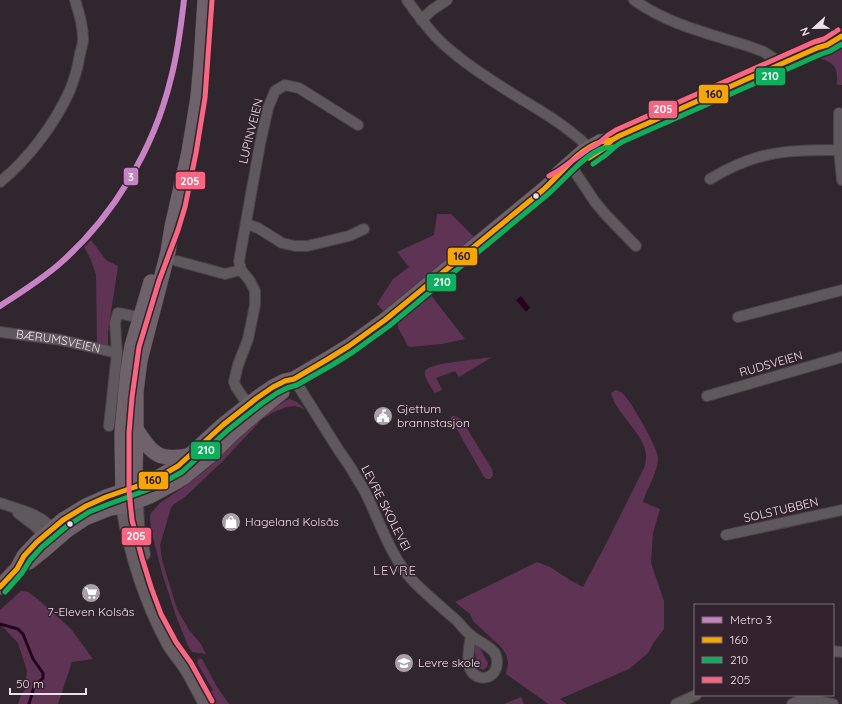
<svg xmlns="http://www.w3.org/2000/svg" width="842" height="704" viewBox="0 0 842 704" font-family="Quicksand,sans-serif">
	<style>
		.green { fill: #5f3354 }
		.water { fill: #25031e }
		.lines { fill: none; stroke-linecap: round; stroke-linejoin: round }
		.stream { stroke: #25031e; stroke-width: 3 }
		.street-casing { stroke: #494247; stroke-width: 12 }
		.secondary-casing { stroke: #494247; stroke-width: 16 }
		.primary-casing { stroke: #494247; stroke-width: 16 }
		.street { stroke: #5f585d; stroke-width: 10 }
		.secondary { stroke: #665d63; stroke-width: 14 }
		.primary { stroke: #6f626b; stroke-width: 15 }
		.bus-1-casing { stroke: #33232e; stroke-width: 8 }
		.bus-2-casing { stroke: #33232e; stroke-width: 8 }
		.bus-3-casing { stroke: #33232e; stroke-width: 8 }
		.bus-1 { stroke: #f7a600; stroke-width: 5 }
		.bus-2 { stroke: #0daf5c; stroke-width: 5 }
		.bus-3 { stroke: #fa6682; stroke-width: 5 }
		.metro-1-casing { stroke: #33232e; stroke-width: 9 }
		.metro-1 { stroke: #c583c3; stroke-width: 6 }
		.bus-dot { fill: #ebe1e8; stroke: #33232e; stroke-width: 1.5 }
		.labels { text-anchor: middle; stroke-width: 3; stroke-linejoin: round; paint-order: stroke }
		.street-label { font-size: 12px; fill: #ebe1e8; stroke: #33232e }
		.poi-label { font-size: 12px; fill: #ebe1e8; stroke: #33232e; text-anchor: start }
		.neighbourhood-label { font-size: 13px; letter-spacing: 1px; fill: #decad8; stroke: #33232e }
		.line-badge { stroke: #33232e; stroke-width: 1.5 }
		.badge-label { font-size: 11px; text-anchor: middle; font-weight: bold; fill: #fff }
		.pale-badge-label { font-size: 11px; text-anchor: middle; font-weight: bold; fill: #111 }
	</style>
	<rect width="100%" height="100%" fill="#30262d"/>
	<g class="green">
		<path d="M842,42v43h-5c1,-15 -1,-22 -16,-26l7,-10z"/>
		<polygon points="437,214 451,214 474,237 383,311 377,304 393,279 409,267 397,252 434,235"/>
		<polygon points="91,240 106,260 118,266 108,332 108,349 97,345 96,275 91,260 84,247"/>
		<polygon points="430,294 465,339 442,344 410,347 408,346 398,328 398,324 406,315"/>
		<path d="M492,357l-33,20 -4,-6 -19,7 6,11 -2,2 -5,2c-3,-4 -12,-17 -10,-22 2,-8 57,-12 67,-14z"/>
		<path d="M616,390c1,0 5,2 6,3 8,6 36,55 36,65 0,15 -11,29 -15,44l17,7 -7,24 -2,30 13,38v28l-10,13 -6,11 -19,16 -69,30 7,5h-19l-5,-4 -37,-26 2,-11 -2,-9 -4,-6 -29,-27 -3,-7 -15,-12 82,-40 13,5 20,13 13,7 25,-47 37,-74c0,-3 1,-6 1,-10 -1,-23 -30,-41 -35,-63z"/>
		<polygon points="290,399 297,402 305,409 295,406 286,407 272,413 262,419 222,462 185,497 174,504 171,508 160,545 162,560 177,609 189,630 201,644 206,654 192,652 188,646 176,616 162,573 151,529 150,516 151,513 160,503 185,486 207,469 254,423 282,403 287,400"/>
		<polygon points="452,416 454,416 461,419 492,469 493,475 490,479 487,479 484,477 451,419 451,417"/>
		<polygon points="21,591 28,592 40,601 71,629 93,659 72,662 58,704 18,704 21,695 25,690 27,671 18,643 0,624 0,610"/>
		<polygon points="475,645 479,646 488,663 487,667 483,670 478,668 478,666 474,649"/>
		<polygon points="199,658 202,659 217,687 229,704 214,704 209,694 213,690 197,663"/>
		<polygon points="521,697 524,704 504,704"/>
	</g>
	<polygon class="water" points="521,296 530,308 526,312 516,300"/>
	<g class="lines">
		<polyline class="stream" points="0,624 18,629 23,634 33,659 43,673 43,678 34,687 29,704"/>
		<defs>
			<g id="street">
				<path d="M407,0c9,13 19,26 30,38 23,23 52,41 79,58 25,15 60,35 78,58"/>
				<path d="M634,0c31,22 65,31 101,42 10,3 20,6 29,10l11,7 3,6"/>
				<polyline points="421,20 432,10 447,0"/>
				<polyline points="839,113 839,150 842,180"/>
				<polyline points="569,163 595,202 606,215 636,246"/>
				<path d="M710,179c15,-9 31,-17 49,-22 25,-7 53,-7 80,-7"/>
				<path d="M0,182c28,-22 56,-60 70,-92 5,-12 8,-24 10,-36 1,-5 3,-10 3,-15 0,-13 -4,-27 -8,-39"/>
				<polyline points="246,224 258,228 282,243 295,246 307,246 349,236 364,229"/>
				<polyline points="177,261 225,274 241,270"/>
				<polyline points="738,317 842,290"/>
				<path id="s1" d="M0,332l61,8 56,13"/>
				<path d="M294,379c14,22 28,45 42,67 10,14 19,28 28,44 15,29 27,69 50,92 13,13 27,25 41,37 6,5 10,13 17,17 7,6 16,9 22,16 5,7 4,19 -4,24 -3,2 -8,2 -11,1 -16,-5 -10,-29 -8,-41"/>
				<polyline points="707,396 842,357"/>
				<polyline points="251,409 236,387 234,382 238,365 248,339 255,305 255,291 250,281 241,270 239,261 260,144 268,108 275,91 285,85 299,88 358,125"/>
				<polyline points="109,426 117,353 115,323 118,313 147,319"/>
				<path d="M0,503c17,6 47,12 54,30"/>
				<polyline points="18,513 35,526 44,536 49,537"/>
				<polyline points="726,535 842,510"/>
				<polyline points="833,651 842,652"/>
				<polyline points="676,704 696,695"/>
				<polyline points="792,704 799,701 809,700 833,704"/>
			</g>
			<g id="secondary">
				<polyline points="136,501 137,525 143,554"/>
				<path d="M123,506c8,48 23,95 46,138 5,8 11,15 16,22 8,12 14,26 21,38"/>
			</g>
			<g id="primary">
				<polyline points="606,147 612,140 619,136 817,48 827,45 842,36"/>
				<path d="M136,429c16,26 24,33 55,26"/>
				<polyline points="123,500 122,433 128,370 132,346 151,282"/>
				<polyline points="136,501 135,474 136,429 136,391 140,360 168,252 172,227 189,152 198,97 201,64 205,0"/>
				<polyline points="29,562 44,550 67,530 85,518 110,508 123,506 150,496 174,483 184,477 212,454 234,432 255,414 282,392"/>
				<polyline points="0,587 17,569 24,556 37,542 63,520 86,506 106,497 152,481 178,466 223,425 257,398 273,387 285,381 294,379 328,359 349,346 385,320 543,190 552,182 559,173 584,151 600,142 612,140"/>
			</g>
		</defs>
		<use href="#street" class="street-casing"/>
		<use href="#secondary" class="secondary-casing"/>
		<use href="#primary" class="primary-casing"/>
		<use href="#street" class="street"/>
		<use href="#secondary" class="secondary"/>
		<use href="#primary" class="primary"/>
		<defs>
			<g id="bus-1">
				<polyline points="589,158 603,149 612,140 619,136 817,48 827,45 842,36"/>
				<path d="M0,587l17,-18 7,-13 13,-14 26,-22 23,-14 20,-9 46,-16 26,-15 45,-41 34,-27 16,-11 12,-6 9,-2 34,-20 21,-13 36,-26 158,-130c17,-15 34,-40 57,-48 3,-1 8,-1 12,-2"/>
			</g>
			<g id="bus-2">
				<polyline points="593,164 607,154 616,146 622,142 819,55 830,51 842,44"/>
				<path d="M5,592l17,-19 8,-13 12,-13 25,-21 22,-14 20,-8 46,-17 27,-15 46,-42 33,-26 16,-11 10,-5 10,-3 35,-20 21,-13 36,-26 158,-131c16,-13 37,-41 57,-47 3,0 6,-1 9,-1"/>
			</g>
			<g id="bus-3">
				<polyline points="212,0 205,98 196,153 185,207 178,230 169,254 159,281 139,347 132,397 129,433 129,491 132,520 142,558 151,587 161,614 176,642 191,663 212,701"/>
				<polyline points="549,176 558,171 590,148 599,143 608,135 616,130 814,42 824,39 838,30"/>
			</g>
		</defs>
		<use href="#bus-1" class="bus-1-casing"/>
		<use href="#bus-2" class="bus-2-casing"/>
		<use href="#bus-3" class="bus-3-casing"/>
		<use href="#bus-1" class="bus-1"/>
		<use href="#bus-2" class="bus-2"/>
		<use href="#bus-3" class="bus-3"/>
		<defs>
			<path id="metro-1" d="M0,306c20,-13 39,-25 57,-40 56,-48 97,-117 114,-188 7,-26 10,-52 13,-78"/>
		</defs>
		<use href="#metro-1" class="metro-1-casing"/>
		<use href="#metro-1" class="metro-1"/>
	</g>
	<defs>
		<symbol id="civic-disc" viewBox="-11 -11 22 22"><circle r="9.5" fill="#aaa0a7" stroke="#33232e"/><path d="M-.6-6.5H3V-4.5H.6V-3L4-1V1h2V6H-6V1h2V-1L-.6-3ZM-1.2 2.5V6h2.4V2.5Z" fill="#fff"/></symbol>
		<symbol id="shop-disc" viewBox="-11 -11 22 22"><circle r="9.5" fill="#aaa0a7" stroke="#33232e"/><path d="M-5-2.5h2.3a2.7 3.5 0 0 1 5.4 0H5L5.5 6h-11ZM-1.5-2.5h3a1.5 2.3 0 0 0-3 0Z" fill="#fff"/></symbol>
		<symbol id="supermarket-disc" viewBox="-11 -11 22 22"><circle r="9.5" fill="#aaa0a7" stroke="#33232e"/><path d="M-6-5.5h2.5l.6 2H6L4.5 2H-2.5L-4.4-4H-6ZM-1.5 3.2a1.3 1.3 0 1 0 .1 0ZM3 3.2a1.3 1.3 0 1 0 .1 0Z" fill="#fff"/></symbol>
		<symbol id="school-disc" viewBox="-11 -11 22 22"><circle r="9.5" fill="#aaa0a7" stroke="#33232e"/><path d="M0-5L7-2L0 1L-7-2ZM-4 1L0 2.5L4 1V4Q0 6-4 4Z" fill="#fff"/></symbol>
	</defs>
	<g fill-rule="evenodd">
		<use href="#civic-disc" x="372" y="405" width="22" height="22"/>
		<use href="#shop-disc" x="220" y="511" width="22" height="22"/>
		<use href="#supermarket-disc" x="80" y="582" width="22" height="22"/>
		<use href="#school-disc" x="393" y="652" width="22" height="22"/>
	</g>
	<g class="bus-dot">
		<circle cx="536" cy="196" r="3.5"/>
		<circle cx="70" cy="524" r="3.5"/>
	</g>
	<g class="labels">
		<g class="street-label">
			<text transform="translate(251 131) rotate(-76)" y="4">LUPINVEIEN</text>
			<text dy="4" stroke="none"><textPath href="#s1" startOffset="59">BÆRUMSVEIEN</textPath></text>
			<text transform="translate(771 364) rotate(-16)" y="4">RUDSVEIEN</text>
			<text transform="translate(386 508) rotate(63)" y="4">LEVRE SKOLEVEI</text>
			<text transform="translate(781 510) rotate(-13)" y="4">SOLSTUBBEN</text>
		</g>
		<g class="poi-label">
			<text x="397" y="413">Gjettum<tspan x="397" dy="14">brannstasjon</tspan></text>
			<text x="245" y="526">Hageland Kolsås</text>
			<text x="91" y="616" text-anchor="middle">7-Eleven Kolsås</text>
			<text x="418" y="667">Levre skole</text>
		</g>
		<g class="neighbourhood-label">
			<text x="395" y="575">LEVRE</text>
		</g>
	</g>
	<g class="line-badge">
		<rect x="755" y="67" width="31" height="19" rx="4" fill="#0daf5c"/>
		<rect x="698" y="84" width="31" height="20" rx="4" fill="#f7a600"/>
		<rect x="648" y="100" width="30" height="19" rx="4" fill="#fa6682"/>
		<rect x="123" y="167" width="16" height="19" rx="4" fill="#c583c3"/>
		<rect x="175" y="171" width="31" height="19" rx="4" fill="#fa6682"/>
		<rect x="447" y="247" width="31" height="19" rx="4" fill="#f7a600"/>
		<rect x="426" y="273" width="31" height="19" rx="4" fill="#0daf5c"/>
		<rect x="190" y="441" width="31" height="19" rx="4" fill="#0daf5c"/>
		<rect x="138" y="471" width="31" height="19" rx="4" fill="#f7a600"/>
		<rect x="121" y="527" width="31" height="19" rx="4" fill="#fa6682"/>
	</g>
	<g class="badge-label">
		<text x="770" y="80">210</text>
		<text x="663" y="113">205</text>
		<text x="131" y="181">3</text>
		<text x="190" y="185">205</text>
		<text x="442" y="286">210</text>
		<text x="206" y="454">210</text>
		<text x="136" y="540">205</text>
	</g>
	<g class="pale-badge-label">
		<text x="714" y="98">160</text>
		<text x="462" y="260">160</text>
		<text x="153" y="484">160</text>
	</g>
	<rect x="694" y="604" width="140" height="92" fill="#33232e" stroke="#7d6f78"/>
	<rect x="702" y="617" width="20" height="6" fill="#c583c3" stroke="#7d6f78"/>
	<text x="730" y="624" font-size="12" fill="#ebe1e8">Metro 3</text>
	<rect x="702" y="637" width="20" height="6" fill="#f7a600" stroke="#7d6f78"/>
	<text x="730" y="644" font-size="12" fill="#ebe1e8">160</text>
	<rect x="702" y="657" width="20" height="6" fill="#0daf5c" stroke="#7d6f78"/>
	<text x="730" y="664" font-size="12" fill="#ebe1e8">210</text>
	<rect x="702" y="677" width="20" height="6" fill="#fa6682" stroke="#7d6f78"/>
	<text x="730" y="684" font-size="12" fill="#ebe1e8">205</text>
	<g transform="translate(814 28) rotate(248)" stroke="#33232e" stroke-width="3" paint-order="stroke">
	<path d="M0-3L7 15L0 10L-7 15Z" fill="#ebe1e8"/>
	<text y="-6" font-size="11" font-weight="bold" text-anchor="middle" fill="#ebe1e8">N</text>
	</g>
	<path d="M10 688v6h76v-6" fill="none" stroke="#ebe1e8" stroke-width="2"/>
	<text x="16" y="688" font-size="12" fill="#ebe1e8" stroke="#33232e" stroke-width="3" paint-order="stroke">50 m</text>
</svg>
